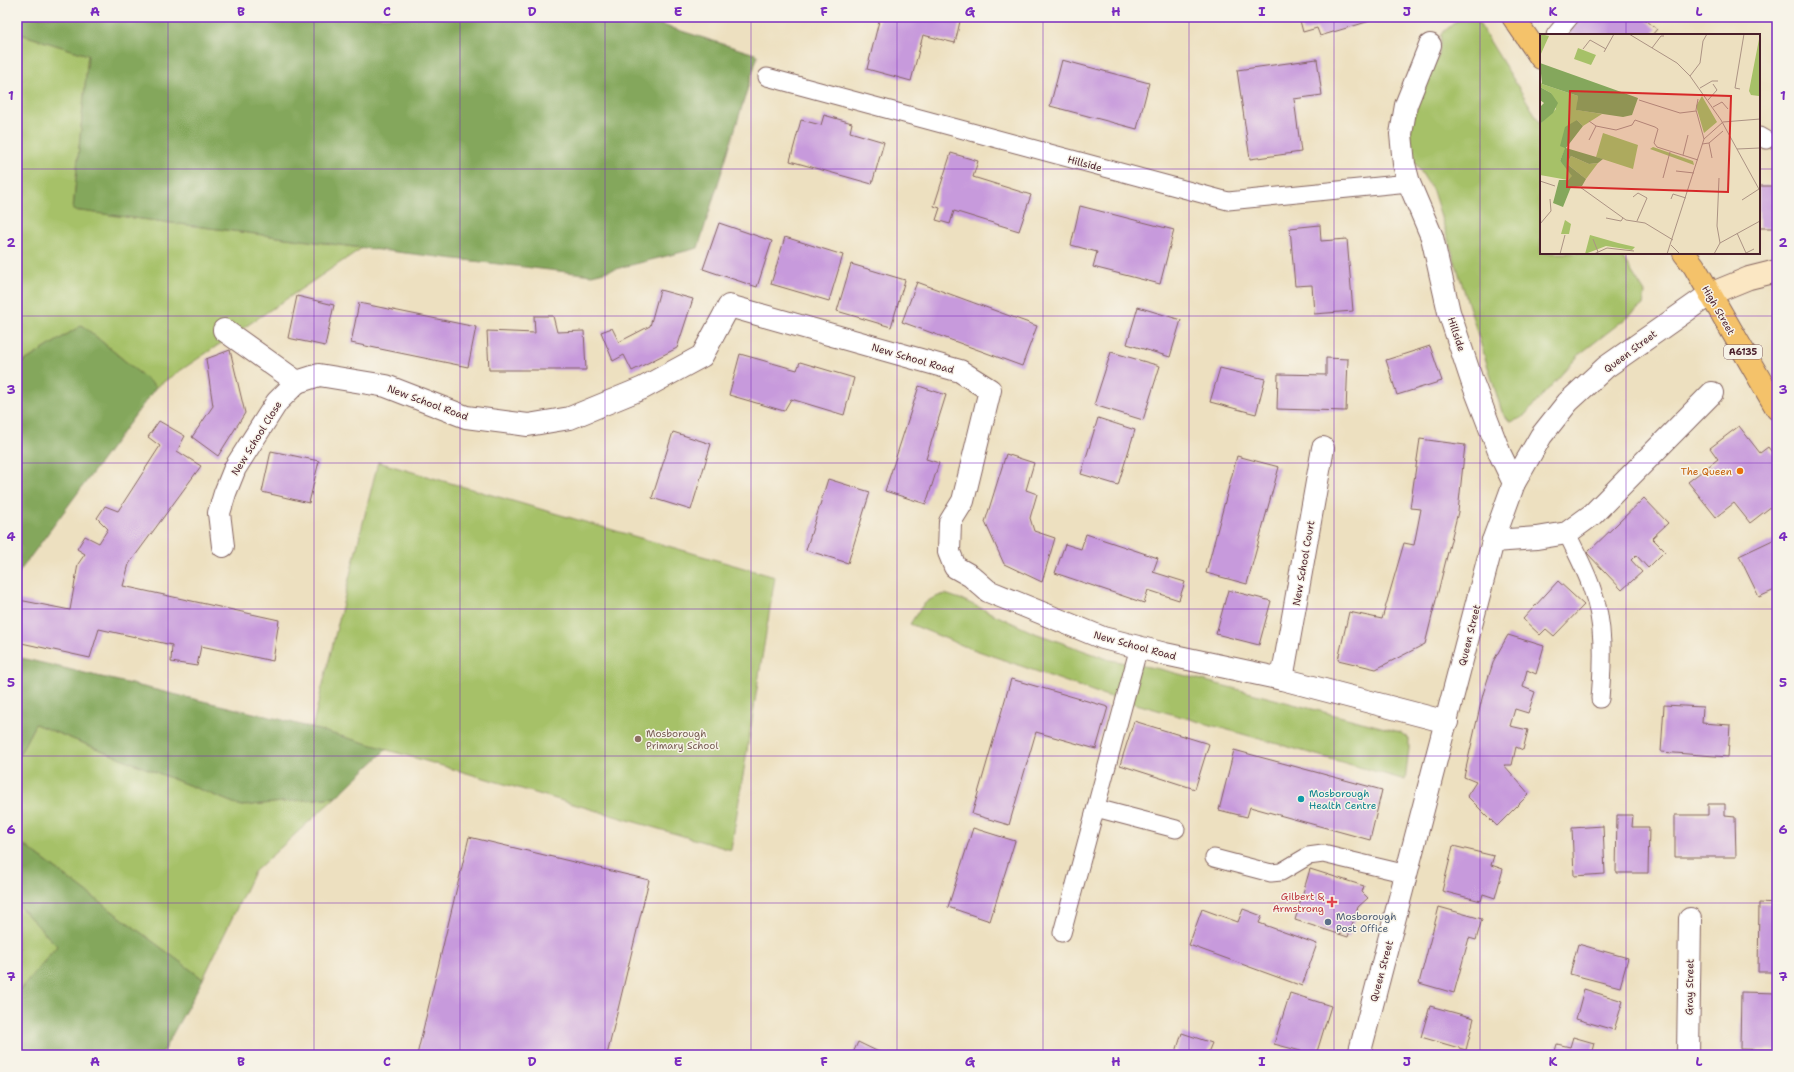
<svg xmlns="http://www.w3.org/2000/svg" width="1794" height="1072" viewBox="0 0 1794 1072" font-family="'Shantell Sans',sans-serif">
	<style>
		.green { fill: #a6c168; stroke: #78704a }
		.forest { fill: #84a75c; stroke: #676344 }
		.building { fill: #c79adc }
		.lines { fill: none; stroke-linecap: round; stroke-linejoin: round }
		.service-casing { stroke: #83635f; stroke-width: 19 }
		.minor-casing { stroke: #83635f; stroke-width: 24 }
		.secondary-casing { stroke: #83635f; stroke-width: 24 }
		.primary-casing { stroke: #83635f; stroke-width: 24 }
		.service { stroke: #fff; stroke-width: 17 }
		.minor { stroke: #fff; stroke-width: 22 }
		.secondary { stroke: #fbe7c3; stroke-width: 22 }
		.primary { stroke: #f4c26a; stroke-width: 22 }
		.grid { fill: none; stroke: #7b2cbf; stroke-width: 1; stroke-opacity: 0.55 }
		.food-dot { fill: #e8710a; stroke: #f7f3e8; stroke-width: 1.5 }
		.education-dot { fill: #8d6e63; stroke: #f7f3e8; stroke-width: 1.5 }
		.culture-dot { fill: #0f9aa8; stroke: #f7f3e8; stroke-width: 1.5 }
		.health-dot { fill: #e0444e; stroke: #f7f3e8; stroke-width: 1.5 }
		.service-dot { fill: #5c6f8a; stroke: #f7f3e8; stroke-width: 1.5 }
		.labels { text-anchor: middle; stroke-width: 3; stroke-linejoin: round; paint-order: stroke }
		.shield { fill: #f7f3e8; stroke: #7e5f64; stroke-width: 1 }
		.shield-label { font-size: 9px; font-weight: bold; fill: #4a1f2b }
		.street-label { font-size: 10px; fill: #4a1f2b; stroke: #f7f3e8 }
		.food-label { font-size: 10px; fill: #c56008; stroke: #f7f3e8; text-anchor: end }
		.education-label { font-size: 10px; fill: #785e54; stroke: #f7f3e8; text-anchor: start }
		.culture-label { font-size: 10px; fill: #0d838f; stroke: #f7f3e8; text-anchor: start }
		.health-label { font-size: 10px; fill: #be3a42; stroke: #f7f3e8; text-anchor: end }
		.service-label { font-size: 10px; fill: #4e5e75; stroke: #f7f3e8; text-anchor: start }
		.inset-road { fill: none; stroke: #ac9384; stroke-width: 1 }
		.view { fill: #d62828; fill-opacity: 0.15; stroke: #d62828; stroke-width: 2 }
		.inset-edge { fill: none; stroke: #4a1f2b; stroke-width: 2 }
		.neatline { fill: none; stroke: #7b2cbf; stroke-width: 1.5 }
		.grid-label { font-size: 13px; text-anchor: middle; font-weight: bold; fill: #7b2cbf }
	</style>
	<rect width="100%" height="100%" fill="#f7f3e8"/>
	<filter id="ink" filterUnits="userSpaceOnUse"><feTurbulence type="fractalNoise" baseFrequency=".025" numOctaves="2"/><feDisplacementMap in="SourceGraphic" scale="8" xChannelSelector="R" yChannelSelector="G"/><feConvolveMatrix kernelMatrix="1 2 1 2 8 2 1 2 1" color-interpolation-filters="sRGB"/></filter>
	<filter id="wash" filterUnits="userSpaceOnUse"><feTurbulence type="fractalNoise" baseFrequency=".012" numOctaves="4" result="noise"/><feDisplacementMap in="SourceGraphic" scale="16" xChannelSelector="R" yChannelSelector="G"/><feGaussianBlur stdDeviation="0.9" result="paint"/><feColorMatrix in="noise" values="0 0 0 0 0 0 0 0 0 0 0 0 0 0 0 0 0 1.4 0 .05"/><feComposite in="paint" operator="in"/></filter>
	<g filter="url(#wash)">
		<rect width="100%" height="100%" fill="#ede0c0"/>
		<g class="green">
			<polygon points="1461,17 1475,17 1541,124 1541,253 1620,253 1645,293 1643,305 1581,353 1522,418 1510,422 1502,412 1433,191 1406,148 1422,85 1439,55 1441,34"/>
			<polygon points="17,33 88,55 73,210 362,248 156,387 82,325 17,366"/>
			<polygon points="378,462 775,577 731,850 312,728"/>
			<path d="M945,594l18,6 69,32 78,28 50,9 240,63 9,7v10l-4,31 -304,-86 -137,-48 -54,-22c12,-18 13,-24 35,-30z"/>
			<polygon points="35,724 241,806 336,797 254,872 203,979 17,840 17,759"/>
			<polygon points="17,904 57,946 17,994"/>
		</g>
		<g class="forest">
			<polygon points="17,17 637,17 758,55 698,248 592,275 362,248 73,210 88,55 17,33"/>
			<polygon points="82,325 156,387 17,575 17,366"/>
			<polygon points="17,657 283,720 387,749 336,797 241,806 35,724 17,759"/>
			<polygon points="17,840 203,979 161,1055 17,1055 17,994 57,946 17,904"/>
		</g>
		<g id="blocks">
			<g class="building">
				<polygon points="880,17 961,17 955,43 923,35 911,81 867,69"/>
				<polygon points="1299,17 1368,17 1370,21 1320,36 1317,28 1303,32"/>
				<polygon points="1581,17 1642,17 1657,29 1652,35 1611,35 1608,33 1607,35 1567,35"/>
				<polygon points="1317,59 1322,95 1294,99 1301,152 1250,159 1237,70"/>
				<polygon points="1062,60 1149,83 1137,129 1050,106"/>
				<polygon points="824,115 852,123 850,132 884,142 872,184 790,161 801,120 821,125"/>
				<polygon points="951,153 978,161 973,177 1031,195 1019,231 954,211 950,224 936,220 940,208 934,206"/>
				<rect x="1759" y="186" width="18" height="42"/>
				<polygon points="1080,206 1174,230 1160,284 1093,267 1097,252 1071,245"/>
				<polygon points="719,223 772,241 757,287 703,269"/>
				<polygon points="1320,225 1321,241 1347,239 1353,311 1314,314 1312,285 1295,286 1290,228"/>
				<polygon points="785,237 843,255 829,301 771,284"/>
				<polygon points="851,264 905,280 891,327 837,311"/>
				<polygon points="917,282 1037,326 1022,366 902,322"/>
				<polygon points="660,290 693,299 677,348 632,371 624,355 613,361 601,332 612,328 619,342 650,326"/>
				<polygon points="297,296 334,305 325,346 288,338"/>
				<polygon points="359,303 476,327 468,367 351,343"/>
				<polygon points="1138,307 1181,320 1170,357 1127,344"/>
				<polygon points="534,316 553,316 557,332 584,331 586,370 489,370 487,331 535,333"/>
				<polygon points="1430,346 1442,381 1397,395 1386,360"/>
				<polygon points="230,350 245,413 218,456 192,437 213,406 206,359"/>
				<polygon points="1111,352 1160,366 1143,420 1094,405"/>
				<polygon points="740,354 797,370 800,362 854,378 844,415 791,399 784,411 729,395"/>
				<polygon points="1326,358 1348,359 1346,411 1277,409 1278,374 1326,375"/>
				<polygon points="1220,368 1265,379 1256,414 1210,402"/>
				<polygon points="919,386 946,395 926,459 939,463 926,504 885,491"/>
				<polygon points="1098,418 1135,430 1118,485 1081,474"/>
				<polygon points="159,421 185,436 177,451 201,466 129,564 123,586 279,620 273,661 201,646 197,666 171,662 172,645 99,629 90,658 17,642 17,607 19,600 70,610 78,564 85,554 77,549 85,536 99,543 108,529 97,518 105,506 118,511 160,446 148,437"/>
				<polygon points="1739,426 1760,453 1768,447 1777,459 1777,502 1750,523 1734,503 1716,517 1688,482 1718,459 1710,448"/>
				<polygon points="673,432 711,444 691,510 652,498"/>
				<polygon points="1420,439 1465,445 1458,512 1425,644 1376,669 1338,660 1349,612 1382,619 1404,543 1414,545 1421,509 1410,508"/>
				<polygon points="271,451 319,461 309,503 262,492"/>
				<polygon points="1006,454 1034,463 1026,490 1037,494 1030,518 1034,531 1055,538 1042,582 1004,564 985,522"/>
				<polygon points="1237,456 1279,467 1247,584 1206,573"/>
				<polygon points="828,479 870,492 848,563 806,550"/>
				<polygon points="1644,498 1668,523 1652,538 1665,551 1648,568 1636,555 1631,560 1642,572 1622,590 1587,553"/>
				<polygon points="1086,534 1158,558 1153,572 1185,582 1179,600 1148,590 1144,603 1055,573 1065,544 1081,549"/>
				<polygon points="1777,538 1777,589 1759,597 1739,556"/>
				<polygon points="1558,581 1584,605 1554,636 1546,629 1540,635 1523,619"/>
				<polygon points="1228,590 1271,601 1259,645 1216,634"/>
				<polygon points="1508,635 1544,646 1536,674 1527,670 1523,687 1535,692 1528,713 1515,709 1510,726 1528,730 1523,750 1516,747 1512,765 1504,765 1529,794 1497,826 1467,796 1476,782 1464,777 1483,694 1494,660"/>
				<polygon points="1011,679 1108,707 1096,749 1036,732 1009,825 972,814"/>
				<polygon points="1664,705 1703,707 1702,723 1730,725 1728,757 1661,752"/>
				<polygon points="1134,721 1209,744 1195,789 1120,765"/>
				<polygon points="1234,750 1382,790 1370,840 1250,807 1247,817 1219,810"/>
				<polygon points="1708,804 1725,804 1725,816 1735,817 1736,857 1675,857 1675,815 1708,815"/>
				<polygon points="1617,815 1633,815 1632,827 1649,827 1648,873 1616,873"/>
				<polygon points="1603,826 1605,874 1574,876 1572,828"/>
				<polygon points="973,828 1015,841 990,921 948,907"/>
				<polygon points="469,837 649,880 607,1055 417,1055"/>
				<polygon points="1453,846 1494,856 1491,865 1503,869 1495,898 1483,894 1481,901 1442,891"/>
				<polygon points="1310,869 1364,886 1362,892 1368,898 1358,907 1348,937 1295,920"/>
				<polygon points="1759,903 1777,904 1777,972 1758,972"/>
				<polygon points="1439,907 1482,919 1476,940 1469,938 1454,993 1419,983"/>
				<polygon points="1202,909 1238,922 1243,909 1262,916 1259,923 1317,944 1302,986 1189,945"/>
				<polygon points="1578,944 1628,958 1620,987 1570,974"/>
				<polygon points="1584,989 1623,1001 1614,1030 1576,1019"/>
				<polygon points="1741,992 1777,993 1777,1050 1740,1049"/>
				<polygon points="1290,993 1331,1006 1316,1055 1274,1044"/>
				<polygon points="1430,1006 1474,1018 1466,1050 1421,1037"/>
				<polygon points="1182,1033 1212,1043 1207,1055 1175,1055"/>
				<polygon points="1573,1037 1594,1043 1591,1055 1554,1055 1557,1044 1570,1047"/>
				<polygon points="858,1042 885,1055 852,1055"/>
			</g>
		</g>
	</g>
	<g filter="url(#ink)">
		<use href="#blocks" fill-opacity="0" stroke="#83635f" stroke-width="1"/>
		<g class="lines">
			<defs>
				<g id="service">
					<polyline points="1555,35 1570,17"/>
					<polyline points="767,77 1228,201 1409,183"/>
					<polyline points="1759,136 1766,140"/>
					<path d="M1567,533c8,18 19,37 25,56 13,35 11,74 8,110"/>
					<polyline points="1096,808 1176,829"/>
					<polyline points="1214,858 1271,873 1281,872 1308,856 1323,854 1407,874"/>
					<polyline points="1062,933 1139,647"/>
				</g>
				<g id="minor">
					<polyline points="1430,45 1406,105 1401,134 1404,164 1409,183 1432,237 1449,312 1472,381 1500,454 1514,483"/>
					<polyline points="224,330 297,382 319,375 386,386 466,417 528,425 570,418 643,388 702,356 729,306 960,371 990,390 963,501 950,522 949,552 955,567 971,576 988,591 1103,638 1165,654 1282,679 1447,722"/>
					<polyline points="1493,541 1537,538 1567,533 1593,514 1712,393"/>
					<polyline points="223,546 219,513 225,493 235,468 277,402 297,382"/>
					<polyline points="1282,679 1323,448"/>
					<polyline points="1359,1055 1493,541 1514,483 1541,436 1568,402 1606,367 1710,294"/>
					<polyline points="1688,1055 1690,919"/>
				</g>
				<polyline id="secondary" points="1710,294 1749,278 1777,271"/>
				<g id="primary">
					<polyline points="1513,17 1541,58"/>
					<polyline points="1684,253 1694,266 1777,409"/>
				</g>
			</defs>
			<use href="#service" class="service-casing"/>
			<use href="#minor" class="minor-casing"/>
			<use href="#secondary" class="secondary-casing"/>
			<use href="#primary" class="primary-casing"/>
			<use href="#service" class="service"/>
			<use href="#minor" class="minor"/>
			<use href="#secondary" class="secondary"/>
			<use href="#primary" class="primary"/>
		</g>
	</g>
	<path class="grid" d="M168,17v1038M314,17v1038M460,17v1038M605,17v1038M751,17v1038M897,17v1038M1043,17v1038M1189,17v1038M1334,17v1038M1480,17v1038M1626,17v18M17,169h1524M1759,169h18M1626,253v802M17,316h1760M17,463h1760M17,609h1760M17,756h1760M17,903h1760"/>
	<circle class="food-dot" cx="1740" cy="471" r="4"/>
	<circle class="education-dot" cx="638" cy="739" r="4"/>
	<circle class="culture-dot" cx="1301" cy="799" r="4"/>
	<path class="health-dot" d="M1330 896h4v4h4v4h-4v4h-4v-4h-4v-4h4z"/>
	<circle class="service-dot" cx="1328" cy="922" r="4"/>
	<g class="labels">
		<rect class="shield" x="1724" y="345" width="38" height="14" rx="3"/>
		<g class="shield-label">
			<text x="1743" y="355">A6135</text>
		</g>
		<g class="street-label">
			<text transform="translate(1085 163) rotate(15)" y="4">Hillside</text>
			<text transform="translate(1719 310) rotate(60)" y="4">High Street</text>
			<text transform="translate(1457 334) rotate(72)" y="4">Hillside</text>
			<text transform="translate(1630 351) rotate(-37)" y="4">Queen Street</text>
			<text transform="translate(913 358) rotate(16)" y="4">New School Road</text>
			<text transform="translate(428 402) rotate(20)" y="4">New School Road</text>
			<text transform="translate(256 438) rotate(-58)" y="4">New School Close</text>
			<text transform="translate(1303 563) rotate(-80)" y="4">New School Court</text>
			<text transform="translate(1469 635) rotate(-76)" y="4">Queen Street</text>
			<text transform="translate(1135 645) rotate(15)" y="4">New School Road</text>
			<text transform="translate(1381 971) rotate(-75)" y="4">Queen Street</text>
			<text transform="translate(1689 987) rotate(-89)" y="4">Gray Street</text>
		</g>
		<g class="food-label">
			<text x="1732" y="475">The Queen</text>
		</g>
		<g class="education-label">
			<text x="646" y="737">Mosborough<tspan x="646" dy="12">Primary School</tspan></text>
		</g>
		<g class="culture-label">
			<text x="1309" y="797">Mosborough<tspan x="1309" dy="12">Health Centre</tspan></text>
		</g>
		<g class="health-label">
			<text x="1324" y="900">Gilbert &amp;<tspan x="1324" dy="12">Armstrong</tspan></text>
		</g>
		<g class="service-label">
			<text x="1336" y="920">Mosborough<tspan x="1336" dy="12">Post Office</tspan></text>
		</g>
	</g>
	<g transform="translate(1540 34)">
		<rect width="220" height="220" fill="#ede0c0"/>
		<path d="M0,0l9,2 -9,20zM220,0v62h-1l-8,-1 -2,-4zM38,14l18,7 -5,10 -17,-6zM0,46l2,4 36,12 -1,14 25,4 -19,12 -6,-6 -17,41 13,15 -5,4 -28,-5v-51l16,-15 -5,-16 -11,-6zM162,62l15,26 -13,11 -8,-27zM63,99l35,12 -5,24 -37,-12zM113,113l40,14 1,4 -44,-16zM31,122l18,8 9,-1 -12,16 -19,-15zM25,186l6,4 -2,10h-8zM50,201l28,8 17,4 -3,3 -26,-4 -21,8z" fill="#a6c168"/>
		<path d="M0,29l98,35 -6,17 -9,2 -47,-7 2,-14 -36,-12zM0,53l11,6 7,10 -5,10 -13,11v-17l4,-4 -4,-3zM37,86l6,6 -17,22 37,11 -5,4 -9,1 -18,-8 -4,8 19,15 -4,7 -11,1 -8,20 -10,-4 6,-23h9l4,-4 -12,-15 5,-13 -5,-2 5,-19z" fill="#84a75c"/>
		<path class="inset-road" d="M89,0l48,29 13,13 31,44 39,71M112,14l9,-12h3M43,15l7,-9 16,9M64,18l10,-18M150,42l10,-13 3,-22 4,-7M160,54l12,-7h6M200,55l-5,-1 9,-54M158,65l-2,11 8,29M99,66l41,13 16,-2M168,66l9,-10 -4,-6M173,73l9,-5 6,7M49,87l7,5 20,4 16,-5 3,-5 20,7 3,2 -4,14 3,4 41,13M183,88l37,-3M49,106l7,-14M169,109l3,15M162,110l7,-1 14,-12M197,115l23,-1M143,121l5,-20M136,137l18,2M123,144l7,-26M179,144l-2,48 3,17M0,147l15,5M40,153l46,33 19,3 28,17M93,163l5,-4 9,5 -10,23M131,165l2,-5 13,4M202,166l17,-11M66,184l15,3 2,-3M0,190l11,-13 -1,-12M197,199l9,20 8,-4M53,205l5,13M131,211l9,9M20,220l5,-19M54,220l13,-6 27,3M127,220l37,-115 19,-17M174,220l6,-11 40,-22"/>
		<path class="view" d="M30,57l161,5 -3,96 -161,-5z"/>
		<rect width="220" height="220" class="inset-edge"/>
	</g>
	<rect width="1794" height="1072" fill="none" stroke="#f7f3e8" stroke-width="44"/>
	<rect x="22" y="22" width="1750" height="1028" class="neatline"/>
	<g class="grid-label">
		<text x="95" y="16">A</text>
		<text x="241" y="16">B</text>
		<text x="387" y="16">C</text>
		<text x="532" y="16">D</text>
		<text x="678" y="16">E</text>
		<text x="824" y="16">F</text>
		<text x="970" y="16">G</text>
		<text x="1116" y="16">H</text>
		<text x="1262" y="16">I</text>
		<text x="1407" y="16">J</text>
		<text x="1553" y="16">K</text>
		<text x="1699" y="16">L</text>
		<text x="11" y="100">1</text>
		<text x="1783" y="100">1</text>
		<text x="11" y="247">2</text>
		<text x="1783" y="247">2</text>
		<text x="11" y="394">3</text>
		<text x="1783" y="394">3</text>
		<text x="11" y="541">4</text>
		<text x="1783" y="541">4</text>
		<text x="11" y="687">5</text>
		<text x="1783" y="687">5</text>
		<text x="11" y="834">6</text>
		<text x="1783" y="834">6</text>
		<text x="11" y="981">7</text>
		<text x="1783" y="981">7</text>
		<text x="95" y="1066">A</text>
		<text x="241" y="1066">B</text>
		<text x="387" y="1066">C</text>
		<text x="532" y="1066">D</text>
		<text x="678" y="1066">E</text>
		<text x="824" y="1066">F</text>
		<text x="970" y="1066">G</text>
		<text x="1116" y="1066">H</text>
		<text x="1262" y="1066">I</text>
		<text x="1407" y="1066">J</text>
		<text x="1553" y="1066">K</text>
		<text x="1699" y="1066">L</text>
	</g>
</svg>
